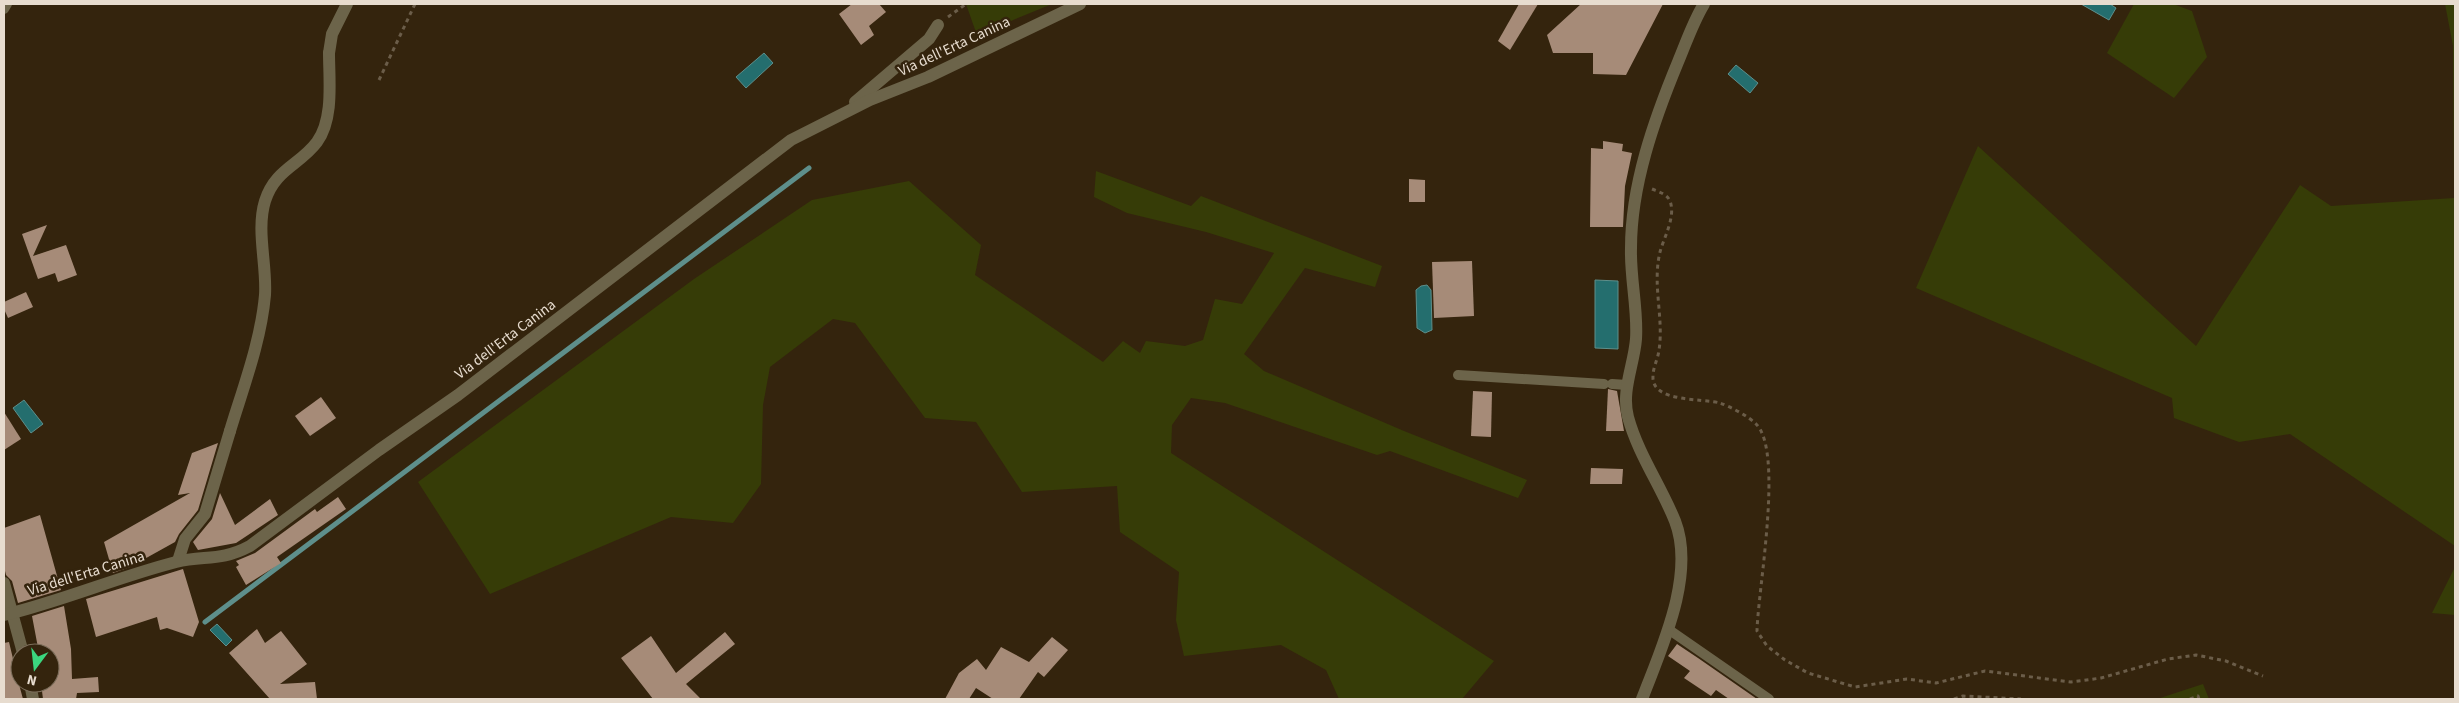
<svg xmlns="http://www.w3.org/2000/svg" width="2459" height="703" viewBox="0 0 2459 703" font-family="'Source Sans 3',sans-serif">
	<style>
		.green { fill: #363c07 }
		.water { fill: #246e6e; stroke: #5e8f8b }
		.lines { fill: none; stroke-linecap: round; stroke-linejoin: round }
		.stream { stroke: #5e8f8b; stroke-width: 5 }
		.building { fill: #a68b78 }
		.path { stroke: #6b5d49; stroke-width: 3; stroke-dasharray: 4 4; stroke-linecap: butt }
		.service { stroke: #6c644a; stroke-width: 10 }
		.pedestrian { stroke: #6c644a; stroke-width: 12 }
		.minor { stroke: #6c644a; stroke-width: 12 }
		.labels { text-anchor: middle; stroke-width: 5; stroke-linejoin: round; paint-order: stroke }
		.street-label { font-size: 15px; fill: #e7dccf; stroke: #34240d }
	</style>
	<rect width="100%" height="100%" fill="#34240d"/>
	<g class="green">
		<polygon points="966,4 1052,4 1013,20 979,41"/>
		<polygon points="2134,4 2173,4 2192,11 2207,57 2174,98 2107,53"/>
		<polygon points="2445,4 2455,4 2455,546 2290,434 2239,442 2174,418 2172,398 1916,288 1978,146 2196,346 2300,185 2331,206 2454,198 2453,46"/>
		<polygon points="1096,171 1191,206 1201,196 1382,266 1375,287 1305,268 1244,354 1264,371 1404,431 1527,480 1518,498 1390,451 1377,455 1225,403 1191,398 1172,425 1171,453 1494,661 1462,699 1339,699 1326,670 1281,645 1184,656 1176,620 1179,572 1120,532 1117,486 1022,492 976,422 925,418 855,323 833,319 770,367 763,405 761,484 733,523 671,517 490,594 418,482 694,279 812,200 909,181 981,245 975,275 1103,362 1123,341 1140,353 1146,341 1185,346 1203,340 1215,299 1242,304 1274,253 1206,232 1127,213 1094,197"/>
		<polygon points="2455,567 2455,615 2432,613"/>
		<polygon points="2203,684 2209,699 2157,699"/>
	</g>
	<g class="water">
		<polygon points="2081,4 2110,4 2116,8 2109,20"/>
		<polygon points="764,53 773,63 746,88 736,77"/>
		<polygon points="1736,65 1758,83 1750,93 1728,74"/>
		<polygon points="1595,280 1618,281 1618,349 1595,348"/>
		<polygon points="1427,285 1431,290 1432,330 1425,333 1417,328 1416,290 1421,286"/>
		<polygon points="24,400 43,424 31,433 13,408"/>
		<polygon points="217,624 232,640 226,646 210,630"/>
	</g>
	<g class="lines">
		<polyline class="stream" points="205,622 809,168"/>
	</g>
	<g class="building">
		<polygon points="852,4 879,4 886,12 869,26 874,35 861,45 839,14"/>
		<polygon points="1519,4 1538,4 1510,50 1498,41"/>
		<polygon points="1581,4 1663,4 1626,75 1593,74 1593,53 1553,53 1547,35"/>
		<polygon points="1603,141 1623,144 1622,151 1632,153 1625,186 1623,227 1590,227 1591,148 1603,149"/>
		<polygon points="1409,179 1425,180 1425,202 1409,202"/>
		<polygon points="47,225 33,256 66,245 77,275 58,282 55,273 38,279 22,234"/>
		<polygon points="1472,261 1474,316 1434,318 1432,262"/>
		<polygon points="26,292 33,307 8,318 4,309 4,302"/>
		<polygon points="1608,389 1617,391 1624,431 1606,431"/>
		<polygon points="1473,391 1492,392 1491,437 1471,436"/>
		<polygon points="321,397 336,418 310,436 295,416"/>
		<polygon points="4,412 21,439 4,450"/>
		<polygon points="218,443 198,510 179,534 175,542 130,567 113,573 104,542 190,493 178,495 192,453"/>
		<polygon points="1591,468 1623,469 1622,484 1590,484"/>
		<polygon points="220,493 235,525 270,499 278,515 236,543 198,550 193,542 212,519"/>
		<polygon points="338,497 346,509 277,557 281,563 246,585 236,567 239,565 236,561 255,553 315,509 317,512"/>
		<polygon points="40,515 61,590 18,603 12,581 6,575 4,567 4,528"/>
		<polygon points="183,569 199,622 193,637 167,628 160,630 157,617 96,637 86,599"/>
		<polygon points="64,606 71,649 72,679 98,677 99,692 77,693 76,699 43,699 41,683 50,683 50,652 39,653 32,616"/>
		<polygon points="257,629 265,643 281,631 307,664 280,684 315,682 317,699 270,699 229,653"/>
		<polygon points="725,632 735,644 686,684 701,699 653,699 621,658 651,636 676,673"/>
		<polygon points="1052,637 1068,650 1044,677 1038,672 1019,699 993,699 976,688 969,699 945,699 959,673 977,659 986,670 1001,647 1029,662"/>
		<polygon points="9,642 20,688 23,699 4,699 4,643"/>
		<polygon points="1677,644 1698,658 1757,699 1729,699 1716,690 1711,696 1684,678 1690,671 1668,656"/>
	</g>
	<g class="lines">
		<g class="path">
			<polyline points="948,17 966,4"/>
			<polyline points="379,80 415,4"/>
			<path d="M1652,189c7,3 15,5 18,12 6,16 -6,36 -10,51 -8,33 4,66 -1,98 -1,9 -6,17 -6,26 -2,27 50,22 67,27 11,4 28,13 36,21 28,27 2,165 1,207l10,15 18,14 23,13 47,14 52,-8 29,4 49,-12 86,11 30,-4 67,-19 28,-4 30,6 37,15"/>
			<polyline points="1954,699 1963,696 2021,699"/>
			<polyline points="2190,699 2198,696 2199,699"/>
		</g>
		<g class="service">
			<polyline points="4,9 7,4"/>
			<polyline points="1458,375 1604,384"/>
			<polyline points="1612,384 1627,385"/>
			<polyline points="1668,629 1769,699"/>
		</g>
		<path class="pedestrian" d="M230,431c13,-43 31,-90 35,-136 2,-30 -9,-65 0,-94 10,-32 35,-36 52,-59 17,-23 12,-62 12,-89"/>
		<g class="minor">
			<polyline points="329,53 332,34 347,4"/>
			<polyline points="855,102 929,39 938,25"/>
			<polyline points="178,561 185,539 205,514 230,431"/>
			<polyline points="4,583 23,653"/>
			<path d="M4,615c58,-14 114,-38 172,-53 29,-7 44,0 74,-16l129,-96 79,-55 333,-255 79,-40 58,-23 152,-73"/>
			<polyline points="30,683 33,699"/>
			<path d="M1642,699c19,-50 54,-124 33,-178 -14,-35 -37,-67 -47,-104 -7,-26 6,-52 8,-78 2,-30 -6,-61 -5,-91 0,-63 23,-128 47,-186 8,-19 15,-40 26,-58"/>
		</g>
	</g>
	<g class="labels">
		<g class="street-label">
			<text transform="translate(954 46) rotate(-25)" y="5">Via dell'Erta Canina</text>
			<text transform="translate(505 339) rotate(-37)" y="5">Via dell'Erta Canina</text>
			<text transform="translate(86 573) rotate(-17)" y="5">Via dell'Erta Canina</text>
		</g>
	</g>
	<rect width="2459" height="703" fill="none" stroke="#e7dccf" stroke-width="10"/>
	<g transform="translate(35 668) rotate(195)"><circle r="24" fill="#34240d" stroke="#7c6e5b"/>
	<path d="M0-4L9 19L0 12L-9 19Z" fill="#3bd77f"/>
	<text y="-8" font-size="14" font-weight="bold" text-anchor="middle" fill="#e7dccf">N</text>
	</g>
</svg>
